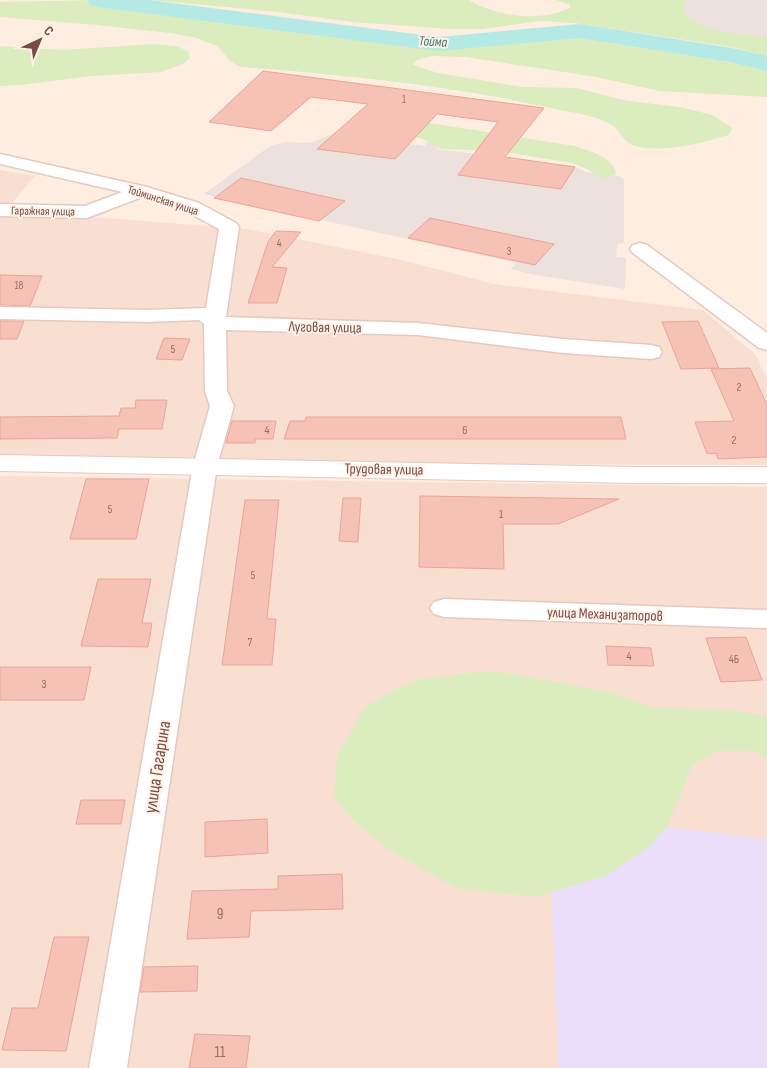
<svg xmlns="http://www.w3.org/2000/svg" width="767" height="1068" viewBox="0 0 767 1068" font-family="'Sofia Sans Condensed',sans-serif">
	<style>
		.residential { fill: #f8dfd2 }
		.industrial { fill: #ece1dd }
		.education { fill: #eadefa }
		.green { fill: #dbedbe }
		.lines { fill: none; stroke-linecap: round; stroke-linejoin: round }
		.river { fill: #b4e9e6; fill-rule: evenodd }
		.building { fill: #f6c2b6; stroke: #eaa495 }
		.minor-casing { stroke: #e5c9bf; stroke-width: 3 }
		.tertiary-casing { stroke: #e5c9bf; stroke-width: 2 }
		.minor { fill: #fff; fill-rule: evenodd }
		.tertiary { fill: #fff; fill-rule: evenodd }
		.labels { text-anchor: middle; stroke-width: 4; stroke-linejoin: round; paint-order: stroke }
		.far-number-label { font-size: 11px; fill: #986a62 }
		.far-street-label { font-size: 12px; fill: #784d46; stroke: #fff2e9 }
		.number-label { font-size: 12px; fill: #986a62 }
		.far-water-label { font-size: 14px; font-style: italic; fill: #357774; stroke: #fff2e9 }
		.street-label { font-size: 15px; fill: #784d46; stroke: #fff2e9 }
		.near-number-label { font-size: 15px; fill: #986a62 }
		.near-street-label { font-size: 18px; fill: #784d46; stroke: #fff2e9 }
	</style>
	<rect width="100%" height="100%" fill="#feede1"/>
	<g class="residential">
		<polygon points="0,170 35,176 2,215 92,217 246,229 397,259 495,284 703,310 755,354 767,378 767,465 246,463 0,458"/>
		<polygon points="0,476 767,487 767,1068 0,1068"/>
	</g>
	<g class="industrial">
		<polygon points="617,0 767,0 767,44 705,35"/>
		<polygon points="335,133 424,146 431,140 441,142 437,149 575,167 586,172 619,176 624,179 624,243 617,244 616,257 626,258 625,289 530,274 511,269 516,263 204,194 270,146 286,142 310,143"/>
	</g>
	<polygon class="education" points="548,813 767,839 767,1068 559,1068"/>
	<g class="green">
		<path d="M99,0l92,8 208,30 111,4 44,-7 33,1 133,20 47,11v30l-108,-6 -62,-14 -131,-20 -35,-1 -14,4 -4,5 25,8 84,14 55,1 46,12 56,7 34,8 19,13 -3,7c-27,7 -54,16 -82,13 -28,-2 -22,-17 -39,-25 -15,-8 -32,-10 -48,-13 -105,-24 -212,-35 -319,-43l-10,-5 -14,-16 -20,-8 -27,-5 -74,-8 -96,-8v-15z"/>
		<path d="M150,0h319c28,17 71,22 101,8v-3l-15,-5h131l-3,11c19,23 57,22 84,27v18l-36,-9 -157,-24 -33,-2 -59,8h-32l-98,-7 -73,-10z"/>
		<polygon points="152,44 176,46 188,51 190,58 183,64 161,72 92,76 20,85 0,86 0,46 63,50"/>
		<path d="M423,122l152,24c13,5 40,11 41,28l-13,5 -16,-10 -15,-6 -73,-12 -58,-2 -16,-9 -29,-9z"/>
		<polygon points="483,671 501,672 605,691 652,707 739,711 767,717 767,758 752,751 718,751 692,765 667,827 647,849 605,876 534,897 456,888 388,849 350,818 334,795 337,757 363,709 388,693 417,680"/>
	</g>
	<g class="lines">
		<polygon class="river" points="87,0 149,0 438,37 580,24 732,48 767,56 767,71 731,62 580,38 438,51 98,7 90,5"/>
	</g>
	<g class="building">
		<polygon points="263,71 544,108 505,157 575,167 561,189 458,175 498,122 437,114 395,159 317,149 368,104 311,97 271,131 209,122"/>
		<polygon points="241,178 345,201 319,221 214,198"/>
		<polygon points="430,218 554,244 535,265 408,238"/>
		<polygon points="276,231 301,232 272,267 287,268 277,303 248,303 268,242"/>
		<polygon points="0,275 42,276 30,306 0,305"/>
		<polygon points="0,321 24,321 17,339 0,339"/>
		<polygon points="698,321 719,368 681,369 662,322"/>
		<polygon points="164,338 190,339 182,360 156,359"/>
		<polygon points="750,368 767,405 767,457 718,459 716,453 707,454 695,422 734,421 711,369"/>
		<polygon points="136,400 167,400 162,429 119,429 117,438 0,439 0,417 119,416 121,408 135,408"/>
		<polygon points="306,417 621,417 626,439 284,439 290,421 305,421"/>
		<polygon points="232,421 276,421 273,439 255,439 255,443 226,443"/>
		<polygon points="86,479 149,479 136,539 70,539"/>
		<polygon points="420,496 619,499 558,524 503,524 504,569 419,567"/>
		<polygon points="343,498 361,498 358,542 339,541"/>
		<polygon points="245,500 279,500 267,619 276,619 272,665 222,665"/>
		<polygon points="98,579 151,579 142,623 152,623 148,647 81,646"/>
		<polygon points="746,637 762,680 721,682 706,638"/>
		<polygon points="606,646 651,648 654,666 608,665"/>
		<polygon points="0,667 91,667 84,700 0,700"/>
		<polygon points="81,800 125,800 121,824 76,824"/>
		<polygon points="267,819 268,853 205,857 205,822"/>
		<polygon points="342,874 343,909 251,911 249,937 187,939 192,891 278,889 278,876"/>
		<polygon points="54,937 89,937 66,1051 2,1050 12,1008 38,1008"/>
		<polygon points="198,966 197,991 140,992 144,967"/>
		<polygon points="195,1034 250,1036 246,1068 189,1068"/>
	</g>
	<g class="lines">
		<defs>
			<g id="minor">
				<polygon points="0,154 147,187 199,203 236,223 239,227 226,317 418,323 563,339 651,345 659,347 662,352 659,357 651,359 563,353 418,335 226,330 227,391 234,406 217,466 127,1068 89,1068 193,466 210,406 205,391 204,324 199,320 147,322 0,319 0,307 147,310 206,308 219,229 185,211 142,197 87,218 0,216 0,204 85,206 122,192 0,164"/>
				<polygon points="640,243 647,245 767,333 767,350 759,348 633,253 630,249 633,245"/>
				<polygon points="444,599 767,610 767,628 444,617 434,614 430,608 434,602"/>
			</g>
			<polygon id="tertiary" points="0,455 635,467 767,467 767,483 635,483 0,471"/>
		</defs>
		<use href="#minor" class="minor-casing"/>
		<use href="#tertiary" class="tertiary-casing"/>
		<use href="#minor" class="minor"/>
		<use href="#tertiary" class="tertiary"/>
	</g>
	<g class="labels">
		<g class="far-number-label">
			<text x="404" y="103">1</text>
			<text x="279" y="247">4</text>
			<text x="509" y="255">3</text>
			<text x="19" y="289">18</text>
		</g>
		<g class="far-street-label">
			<text transform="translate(163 200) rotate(18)" y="4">Тойминская улица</text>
			<text transform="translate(43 211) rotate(1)" y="4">Гаражная улица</text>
		</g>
		<g class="number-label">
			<text x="173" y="353">5</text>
			<text x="739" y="391">2</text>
			<text x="267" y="434">4</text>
			<text x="465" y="434">6</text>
			<text x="734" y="444">2</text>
			<text x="110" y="513">5</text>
			<text x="501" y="518">1</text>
			<text x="253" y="579">5</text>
			<text x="250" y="646">7</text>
			<text x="629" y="660">4</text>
			<text x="734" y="663">4Б</text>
			<text x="44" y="688">3</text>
		</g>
		<g class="far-water-label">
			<text transform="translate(433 41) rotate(3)" y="5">Тойма</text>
		</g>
		<g class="street-label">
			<text transform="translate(325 327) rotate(1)" y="5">Луговая улица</text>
			<text transform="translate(384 469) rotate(1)" y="5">Трудовая улица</text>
			<text transform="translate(605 614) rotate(2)" y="5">улица Механизаторов</text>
		</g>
		<g class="near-number-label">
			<text x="220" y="919">9</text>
			<text x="220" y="1057">11</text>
		</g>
		<g class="near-street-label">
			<text transform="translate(157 767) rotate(-81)" y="6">улица Гагарина</text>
		</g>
	</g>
	<g transform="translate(40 40) rotate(44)" stroke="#fff2e9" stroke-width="4" paint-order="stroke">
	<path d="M0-4L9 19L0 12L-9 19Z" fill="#784d46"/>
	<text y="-8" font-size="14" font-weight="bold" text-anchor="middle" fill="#784d46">С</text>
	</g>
</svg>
